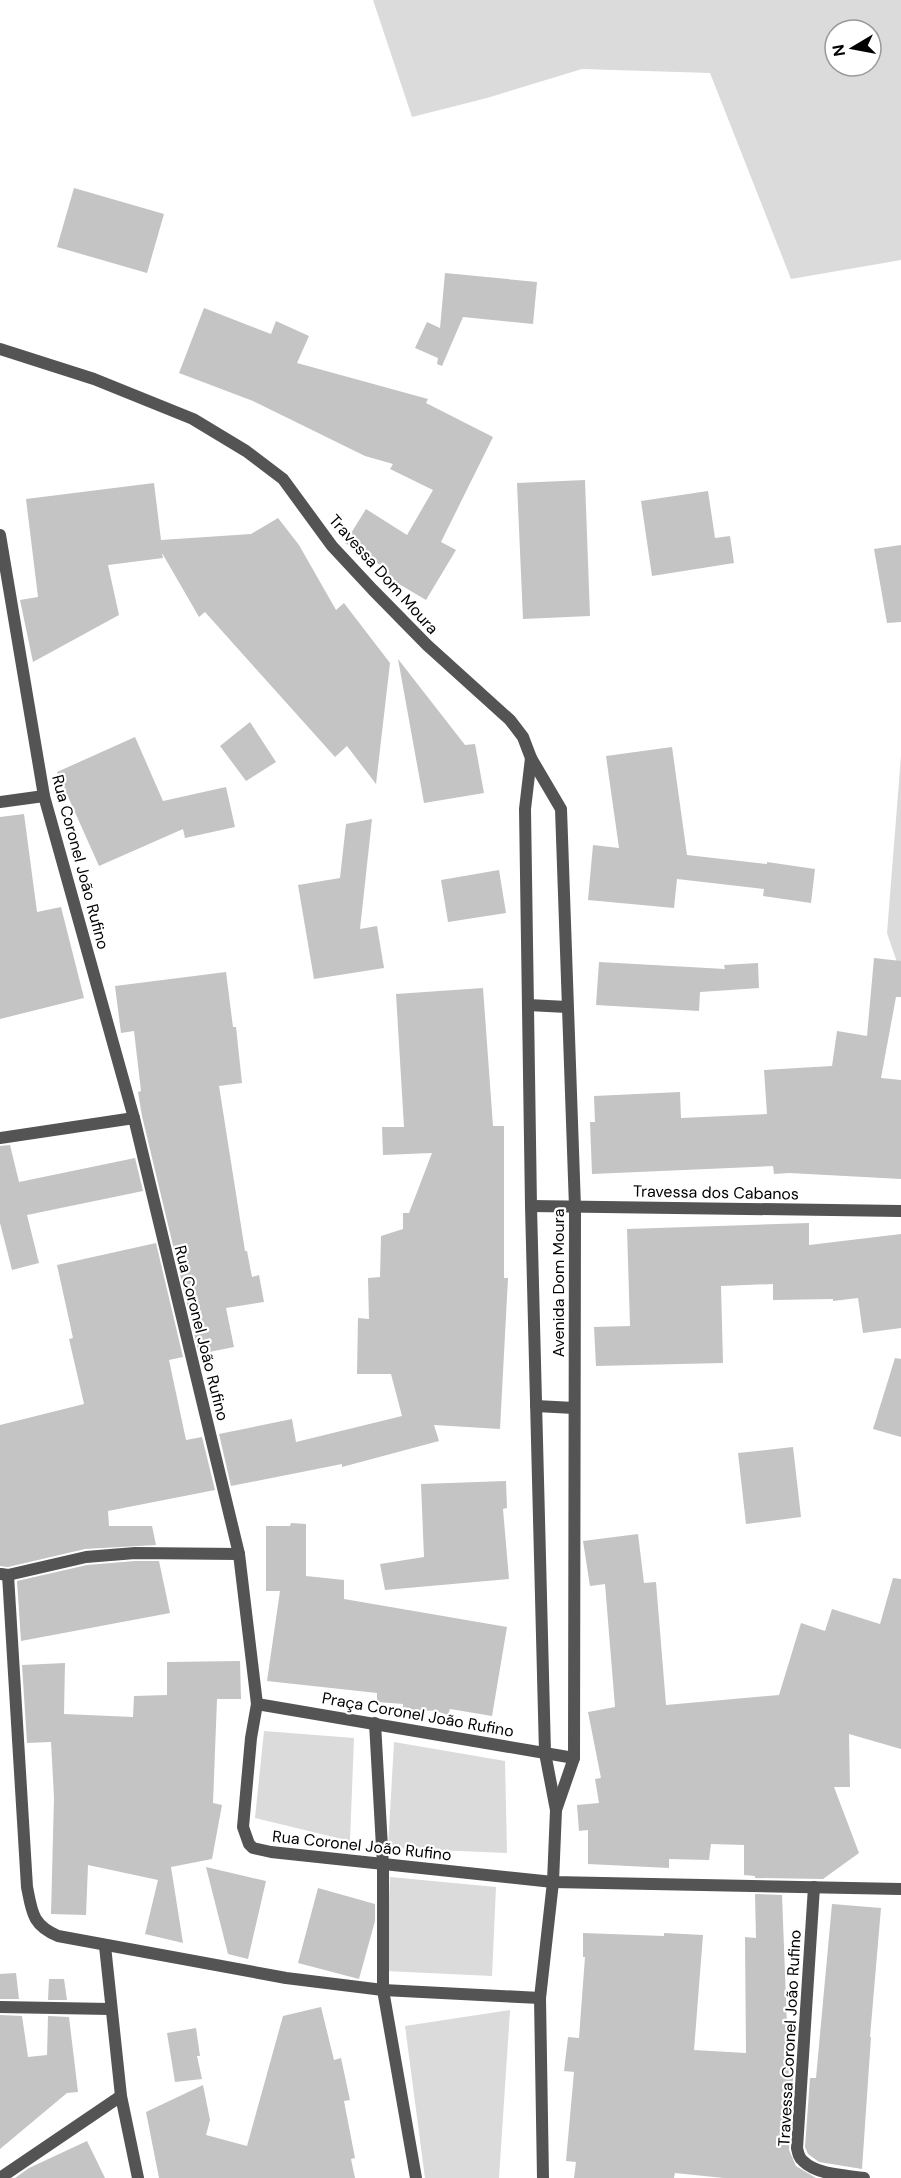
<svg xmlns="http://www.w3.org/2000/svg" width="901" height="2178" viewBox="0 0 901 2178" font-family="'DM Sans',sans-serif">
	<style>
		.green { fill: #dbdbdb; fill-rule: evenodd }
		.building { fill: #c4c4c4 }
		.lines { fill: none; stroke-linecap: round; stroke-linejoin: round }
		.street { stroke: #545454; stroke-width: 12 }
		.labels { text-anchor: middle; stroke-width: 4.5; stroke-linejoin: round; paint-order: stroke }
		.street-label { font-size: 16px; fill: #000; stroke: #fff }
	</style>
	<rect width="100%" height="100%" fill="#fff"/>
	<g class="green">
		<path d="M373,0h528v260l-110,19 -81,-206 -128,-4 -95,29 -75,19zM835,30h36v36h-36z"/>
		<polygon points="901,756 901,974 887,933"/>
		<polygon points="264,1731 354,1738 350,1841 255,1818"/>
		<polygon points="394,1742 505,1761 507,1853 388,1848"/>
		<polygon points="390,1877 496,1887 492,1976 386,1971"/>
		<polygon points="510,2010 499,2178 425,2178 405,2026"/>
	</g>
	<g class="building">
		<polygon points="74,188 164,214 147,273 57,247"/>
		<polygon points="445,273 537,282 533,324 463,317 442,366 437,364 438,358 415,348 427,322 440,328"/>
		<polygon points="204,308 271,334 276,321 309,336 297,363 428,399 426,403 493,437 441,542 456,550 426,600 382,574 388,570 345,543 366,509 407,535 433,490 390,469 393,464 365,456 253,401 179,373"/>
		<polygon points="585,480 590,616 523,619 517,483"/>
		<polygon points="154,483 161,540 251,534 278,518 299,545 336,610 344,603 390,663 376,784 347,746 335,757 205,612 199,617 162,553 163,558 108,565 119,615 33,662 20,600 38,597 26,499"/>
		<polygon points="708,491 715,538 730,536 734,563 652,576 641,501"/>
		<polygon points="901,545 901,622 887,623 874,549"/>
		<polygon points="398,659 465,745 475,744 484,793 424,803"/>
		<polygon points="250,722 276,762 246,781 220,746"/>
		<polygon points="135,737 163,801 226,787 235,827 185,838 183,829 99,866 57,772"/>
		<polygon points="672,747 687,855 767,864 767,862 815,869 811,903 763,896 764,889 677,879 674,908 588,900 593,845 619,848 606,756"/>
		<polygon points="24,814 37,912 61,907 84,998 0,1019 0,817"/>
		<polygon points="372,819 360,929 377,926 384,968 314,979 298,885 340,878 346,824"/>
		<polygon points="499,870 506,913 448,922 441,880"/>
		<polygon points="874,958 901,961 901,997 896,997 881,1078 901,1080 901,1179 789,1173 774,1174 773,1166 592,1174 590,1122 595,1122 594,1096 680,1092 681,1118 767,1114 764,1070 832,1066 837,1031 867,1036"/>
		<polygon points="599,962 725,969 724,965 758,963 759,988 700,992 699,1011 596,1005"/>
		<polygon points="226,972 233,1027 236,1027 242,1083 219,1086 245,1251 247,1251 252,1277 259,1275 264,1302 226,1308 234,1347 199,1354 142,1116 138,1092 141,1091 134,1031 121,1033 115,986"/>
		<polygon points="483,988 493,1126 504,1126 504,1278 508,1278 500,1429 434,1425 439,1441 342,1467 342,1464 231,1486 219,1434 292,1419 296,1442 402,1416 391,1374 357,1374 358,1318 369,1319 368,1278 380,1277 381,1236 403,1229 403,1213 409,1213 432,1153 383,1155 382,1127 404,1127 396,994"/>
		<polygon points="10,1145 19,1182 135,1158 143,1191 27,1215 39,1263 12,1270 0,1223 0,1146"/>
		<polygon points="809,1223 809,1245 901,1234 901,1328 863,1333 858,1298 833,1301 833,1299 773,1300 773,1284 721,1286 723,1363 596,1366 594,1327 630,1326 627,1229"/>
		<polygon points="156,1243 183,1357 169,1360 186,1440 202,1437 215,1490 108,1511 109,1526 152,1526 156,1545 85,1549 8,1567 0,1566 0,1425 84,1404 69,1339 73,1338 57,1265"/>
		<polygon points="895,1358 901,1359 901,1437 873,1429"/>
		<polygon points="793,1447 801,1517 746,1524 738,1453"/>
		<polygon points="506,1481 507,1508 503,1509 509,1579 385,1590 380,1564 424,1557 421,1484"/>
		<polygon points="291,1523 306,1524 306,1576 344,1580 344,1599 507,1627 492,1716 450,1709 448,1715 436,1711 403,1709 403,1704 377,1702 377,1693 267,1681 280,1591 266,1591 266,1526 290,1526"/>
		<polygon points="638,1534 644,1583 656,1582 666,1705 779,1695 801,1623 825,1631 832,1609 880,1624 893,1578 901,1579 901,1749 849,1734 850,1787 834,1787 859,1853 823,1879 755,1878 755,1876 744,1875 744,1845 711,1844 709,1860 669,1859 669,1868 588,1864 588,1830 579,1831 577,1805 599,1803 595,1779 601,1778 588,1712 615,1707 605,1584 590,1586 583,1541"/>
		<polygon points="135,1561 159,1561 170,1613 21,1641 17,1581 87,1565"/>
		<polygon points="240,1661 241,1699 217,1699 213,1803 222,1805 212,1859 171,1867 183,1943 145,1934 158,1880 88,1865 86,1915 51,1914 54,1797 51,1742 27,1743 22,1665 65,1663 64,1714 133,1717 134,1696 167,1695 167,1662"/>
		<polygon points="206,1867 266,1881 248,1959 228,1954"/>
		<polygon points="318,1888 375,1904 375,1921 359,1979 298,1963"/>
		<polygon points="755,1894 782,1895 789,2078 793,2078 789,2150 796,2166 816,2178 724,2178 675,2173 674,2178 574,2178 576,2162 566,2161 574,2072 564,2071 568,2037 579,2038 585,1957 583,1957 583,1933 664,1936 664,1933 703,1935 694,2050 746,2053 745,1937 756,1938"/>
		<polygon points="832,1904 881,1908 870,2037 871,2037 862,2169 819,2162 808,2154 805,2147 810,2078 816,2078"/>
		<polygon points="16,1973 19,1999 0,1999 0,1974"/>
		<polygon points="49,1979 64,1979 67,2000 48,2000"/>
		<polygon points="321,2007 334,2060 341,2058 350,2100 344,2101 355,2158 351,2159 355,2178 159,2178 146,2112 203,2085 210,2120 206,2135 247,2146 283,2016"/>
		<polygon points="0,2015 22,2016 28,2057 47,2055 48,2016 69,2017 78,2092 67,2093 0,2149"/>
		<polygon points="196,2028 200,2056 197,2056 202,2079 175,2082 167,2033"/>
		<polygon points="87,2141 105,2178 15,2178 29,2168"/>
	</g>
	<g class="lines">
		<g class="street">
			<polyline points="0,349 94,379 193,419 246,451 283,479 332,546 373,590 427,645 510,720 523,737 531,758 561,809 575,1207 574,1758 556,1810"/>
			<polyline points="0,535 44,796 134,1118 239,1554 257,1704 251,1738 243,1827 249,1844 253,1848 271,1852 553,1882 901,1889"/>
			<polyline points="531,758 525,809 531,1206 545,1753 556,1810 553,1882 540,1998 543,2178"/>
			<polyline points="0,802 44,796"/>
			<polyline points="528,1005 567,1007"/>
			<polyline points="0,1138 134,1118"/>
			<polyline points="531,1206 901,1211"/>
			<polyline points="536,1406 574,1408"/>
			<polyline points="1,1574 8,1575 86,1557 135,1553 239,1554"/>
			<path d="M8,1575l19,312c5,25 5,38 31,49l228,42 97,12 157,8"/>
			<polyline points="257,1704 574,1758"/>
			<polyline points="375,1723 383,1865 383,1990 416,2178"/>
			<path d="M814,1887l-17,261c1,5 2,10 6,13 14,14 42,14 61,17"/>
			<polyline points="105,1946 121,2096 138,2178"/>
			<polyline points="0,2007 110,2009"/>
			<polyline points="0,2178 121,2096"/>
		</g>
	</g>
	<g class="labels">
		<g class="street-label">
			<text transform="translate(384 574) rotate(48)" y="6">Travessa Dom Moura</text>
			<text transform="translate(81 862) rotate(75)" y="6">Rua Coronel João Rufino</text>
			<text transform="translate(716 1192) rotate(1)" y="6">Travessa dos Cabanos</text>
			<text transform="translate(558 1283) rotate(-90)" y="6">Avenida Dom Moura</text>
			<text transform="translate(202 1333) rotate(76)" y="6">Rua Coronel João Rufino</text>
			<text transform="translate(418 1714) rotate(10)" y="6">Praça Coronel João Rufino</text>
			<text transform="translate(362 1845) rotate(6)" y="6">Rua Coronel João Rufino</text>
			<text transform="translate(789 2038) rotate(-87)" y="6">Travessa Coronel João Rufino</text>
		</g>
	</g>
	<g transform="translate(853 48) rotate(260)"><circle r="28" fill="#ffffff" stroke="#999999" stroke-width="1.5"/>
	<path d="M0-4.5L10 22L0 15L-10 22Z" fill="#000000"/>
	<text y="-9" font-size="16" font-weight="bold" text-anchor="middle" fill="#000000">N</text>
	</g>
</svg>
